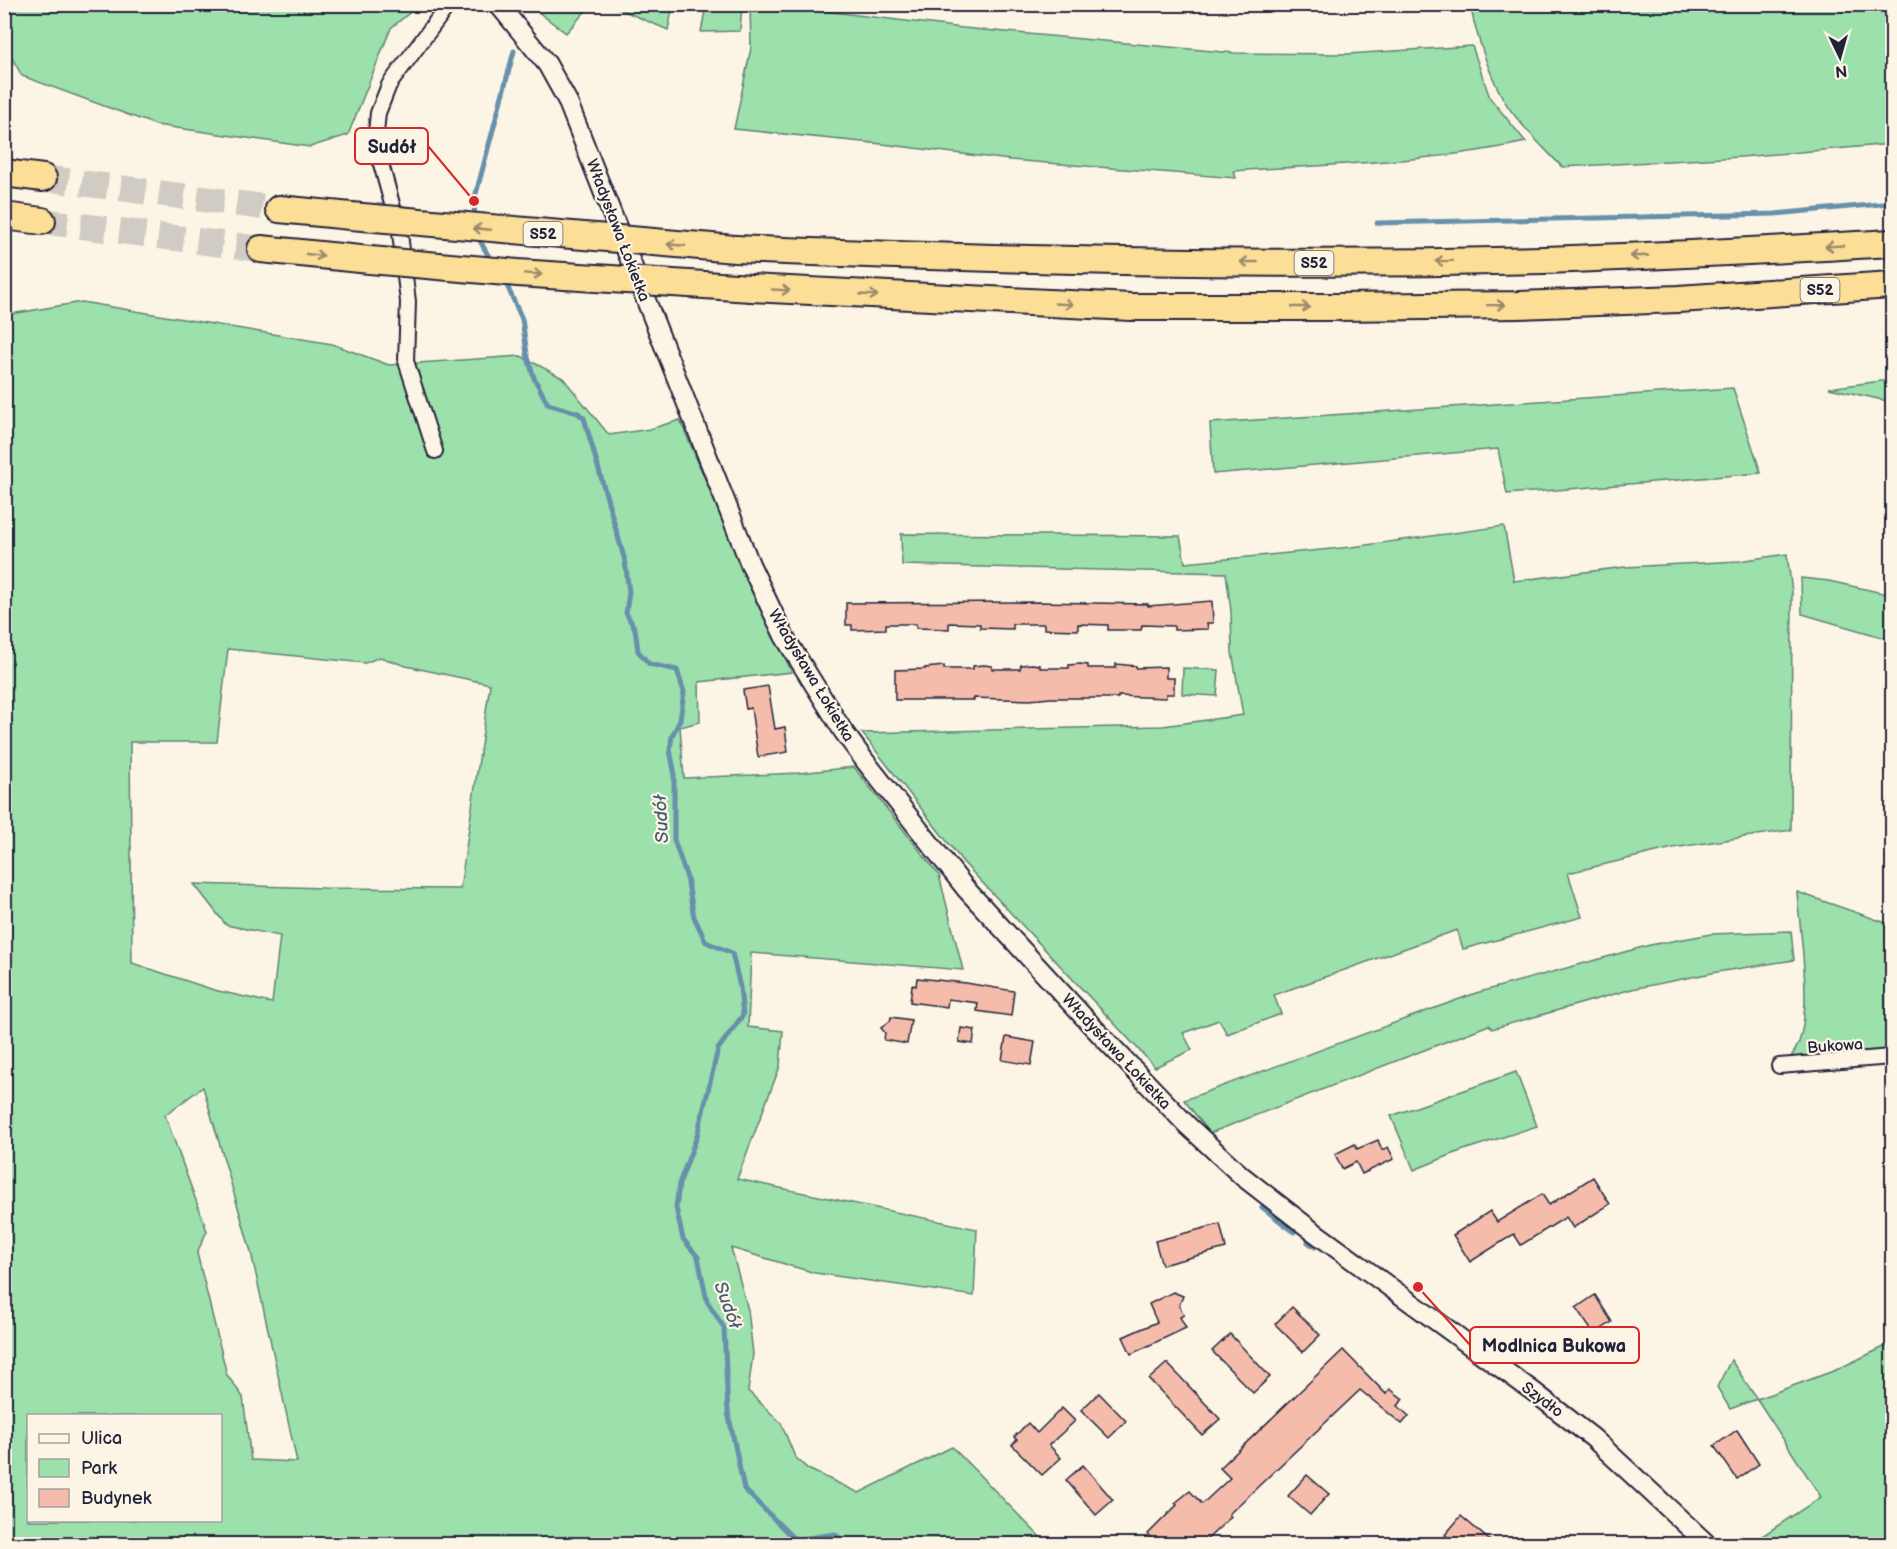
<svg xmlns="http://www.w3.org/2000/svg" width="1897" height="1549" viewBox="0 0 1897 1549" font-family="'Balsamiq Sans',sans-serif">
	<style>
		.green { fill: #9ce0ac; stroke: #5f8174; stroke-width: 1.5; fill-rule: evenodd }
		.lines { fill: none; stroke-linecap: round; stroke-linejoin: round }
		.stream { stroke: #6690ab; stroke-width: 5 }
		.building { fill: #f5bcac; stroke: #22223b; stroke-width: 1.5 }
		.motorway-tunnel { stroke: #d0cbc3; stroke-width: 26; stroke-dasharray: 26 13; stroke-linecap: butt }
		.minor-casing { stroke: #22223b; stroke-width: 18 }
		.tertiary-casing { stroke: #22223b; stroke-width: 22 }
		.motorway-casing { stroke: #22223b; stroke-width: 30 }
		.minor { stroke: #fcf5e5; stroke-width: 14 }
		.tertiary { stroke: #fcf5e5; stroke-width: 18 }
		.motorway { stroke: #fdde96; stroke-width: 26 }
		.motorway-bridge-casing { stroke: #22223b; stroke-width: 30; stroke-linecap: butt }
		.motorway-bridge { stroke: #fdde96; stroke-width: 26 }
		.oneway { stroke: #9a896d }
		.labels { text-anchor: middle; stroke-width: 4.5; stroke-linejoin: round; paint-order: stroke }
		.shield { fill: #fcf5e5; stroke: #63616e; stroke-width: 1.5 }
		.shield-label { font-size: 15px; font-weight: bold; fill: #22223b }
		.street-label { font-size: 16px; fill: #22223b; stroke: #fcf5e5 }
		.water-label { font-size: 18px; font-style: italic; fill: #445973; stroke: #fcf5e5 }
		.leader { fill: none; stroke: #d62828; stroke-width: 2 }
		.callout-dot { fill: #d62828; stroke: #fcf5e5; stroke-width: 2 }
		.callout { fill: #fcf5e5; stroke: #d62828; stroke-width: 2 }
		.callout-label { font-size: 18px; text-anchor: middle; font-weight: bold; fill: #22223b }
	</style>
	<rect width="100%" height="100%" fill="#fcf5e5"/>
	<filter id="ink" filterUnits="userSpaceOnUse"><feTurbulence type="fractalNoise" baseFrequency=".0167" numOctaves="2"/><feDisplacementMap in="SourceGraphic" scale="12" xChannelSelector="R" yChannelSelector="G"/><feConvolveMatrix kernelMatrix="1 2 1 2 8 2 1 2 1" color-interpolation-filters="sRGB"/></filter>
	<g filter="url(#ink)">
		<g class="green">
			<path d="M767,4l196,24 271,25 113,1 125,-8 18,52 36,44c-96,21 -195,22 -292,29l2,7 -226,-18 -128,-16 -148,-15 17,-81 -1,-43z"/>
			<polygon points="4,5 5,4 419,5 391,28 348,135 310,147 156,125 22,76 5,45"/>
			<polygon points="529,5 591,5 566,33"/>
			<polygon points="610,5 673,5 668,30"/>
			<polygon points="706,5 742,5 740,31 701,32"/>
			<path d="M1470,5h422v139l-151,13 -179,10c-17,-18 -35,-35 -50,-55 -20,-26 -35,-75 -42,-107z"/>
			<path d="M82,302l250,42 57,21 132,-9 42,22 46,57 41,-6 30,-9 77,181 35,71 -93,10 1,40 -20,5 4,51 115,-5 55,-6 85,108 24,95 -212,-17 -3,74 35,4 -3,35 -43,113 240,50 -3,67 -159,-23 -84,-25 17,62 5,44 -5,37 33,32 14,34 13,12 51,24 93,-46 95,97h-1042v-1229zM228,649l137,14 15,-6 26,9 84,18 -30,205 -136,-1 -130,-4 32,41 54,11 -8,67 -58,-13 -82,-27 -2,-221h87zM203,1087l48,165 46,210 -46,-2 -8,-63 -16,-22 -30,-122 10,-22 -42,-116zM28,1416h192v104h-192z"/>
			<polygon points="1881,381 1892,381 1892,402 1829,388"/>
			<polygon points="1733,388 1761,473 1507,494 1498,449 1213,474 1210,423"/>
			<polygon points="1504,526 1514,581 1625,567 1739,561 1787,554 1792,592 1791,830 1673,848 1568,873 1582,917 1463,949 1457,930 1274,995 1281,1014 1227,1034 1219,1020 1183,1033 1192,1050 1155,1067 963,862 862,733 1163,726 1243,715 1232,652 1231,611 1226,573 902,565 901,534 1180,536 1185,563 1352,547"/>
			<polygon points="1801,578 1829,581 1892,595 1892,640 1802,614"/>
			<polygon points="1183,668 1219,670 1217,696 1182,694"/>
			<path d="M1797,892l95,33v126l-102,8c3,-6 7,-11 9,-17 13,-37 1,-110 -2,-150z"/>
			<polygon points="1791,931 1794,960 1717,972 1632,989 1492,1029 1489,1025 1210,1133 1184,1100 1476,993 1650,945 1711,934"/>
			<polygon points="1516,1072 1537,1126 1458,1152 1414,1170 1391,1116"/>
			<polygon points="1892,1343 1892,1544 1750,1544 1821,1497 1757,1399 1730,1409 1717,1387 1731,1360 1757,1399 1836,1370"/>
		</g>
		<g class="lines">
			<g class="stream">
				<polyline points="531,10 539,4"/>
				<polyline points="475,219 474,201 514,51"/>
				<polyline points="1377,223 1775,214 1892,203"/>
				<polyline points="476,234 492,262"/>
				<polyline points="504,279 522,319 527,354 534,378 548,404 578,413 584,418 625,561 629,592 626,613 635,629 638,651 649,664 677,670 684,692 680,720 672,736 670,750 674,770 674,840 687,878 694,917 706,942 732,953 740,987 743,1015 718,1049 697,1136 679,1184 676,1208 683,1239 698,1257 707,1301 724,1328 728,1412 744,1489 795,1540 835,1534 846,1544"/>
				<polyline points="1262,1207 1294,1232"/>
				<polyline points="1308,1242 1315,1247"/>
			</g>
		</g>
		<g class="building">
			<polygon points="1212,601 1213,623 1207,623 1208,629 1174,630 1174,626 1142,625 1141,630 1108,630 1108,625 1078,624 1078,630 1044,629 1044,624 1013,624 1013,629 980,628 980,624 949,623 949,629 916,628 916,624 886,624 886,629 852,630 852,625 846,625 846,603 1038,602 1148,604 1148,606"/>
			<polygon points="1032,664 1040,665 1040,668 1069,668 1069,665 1080,664 1088,665 1088,668 1116,668 1116,664 1136,666 1136,668 1166,667 1166,678 1174,678 1174,694 1166,694 1166,698 1118,696 1118,698 1051,698 1029,700 974,698 974,700 895,700 895,670 925,669 925,668 944,666 944,669 973,669 973,666 984,665 992,666 992,669 1020,669 1021,665"/>
			<polygon points="768,686 775,729 785,727 788,752 758,757 751,708 746,709 743,690"/>
			<polygon points="917,978 966,983 1014,991 1011,1016 977,1011 978,1003 948,999 947,1007 910,1002 912,985 916,986"/>
			<polygon points="891,1017 911,1020 907,1044 884,1040 885,1033 881,1028 890,1021"/>
			<polygon points="961,1028 975,1030 973,1044 959,1042"/>
			<polygon points="1006,1037 1035,1042 1031,1065 1002,1060"/>
			<polygon points="1378,1140 1382,1150 1388,1147 1394,1159 1362,1174 1356,1162 1342,1169 1335,1154 1355,1144 1357,1149"/>
			<polygon points="1593,1177 1610,1204 1573,1228 1566,1217 1521,1245 1514,1234 1470,1262 1453,1235 1490,1211 1497,1222 1542,1194 1549,1205"/>
			<polygon points="1220,1224 1226,1248 1162,1265 1155,1241"/>
			<polygon points="1173,1292 1183,1296 1179,1306 1184,1315 1180,1317 1186,1328 1131,1354 1123,1337 1157,1322 1149,1304"/>
			<polygon points="1595,1295 1612,1322 1594,1334 1576,1308"/>
			<polygon points="1292,1307 1320,1335 1303,1352 1275,1324"/>
			<polygon points="1230,1334 1270,1377 1253,1393 1212,1351"/>
			<polygon points="1343,1350 1386,1394 1390,1389 1403,1399 1398,1406 1409,1416 1402,1424 1360,1390 1229,1514 1231,1517 1201,1545 1158,1545 1148,1534 1177,1505 1175,1503 1190,1491 1202,1504 1230,1478 1220,1468"/>
			<polygon points="1167,1363 1220,1419 1202,1435 1149,1379"/>
			<polygon points="1099,1393 1126,1421 1109,1438 1081,1410"/>
			<polygon points="1062,1408 1075,1421 1049,1445 1061,1458 1042,1475 1012,1445 1017,1440 1014,1437 1028,1423 1037,1433"/>
			<polygon points="1737,1430 1759,1464 1737,1479 1714,1446"/>
			<polygon points="1083,1465 1113,1500 1096,1515 1066,1480"/>
			<polygon points="1307,1475 1329,1494 1310,1515 1288,1496"/>
			<polygon points="1461,1516 1495,1545 1456,1545 1445,1535"/>
		</g>
		<g class="lines">
			<g class="motorway-tunnel">
				<polyline points="43,178 279,209"/>
				<polyline points="42,221 261,249"/>
			</g>
			<defs>
				<g id="minor">
					<polyline points="435,451 406,361 408,302 400,233 375,142 378,113 389,85 449,4"/>
					<polyline points="1779,1066 1892,1057"/>
				</g>
				<polyline id="tertiary" points="498,4 547,64 567,100 750,564 784,636 843,731 865,761 966,889 1094,1028 1187,1125 1242,1176 1310,1229 1534,1392 1593,1438 1707,1544"/>
				<g id="motorway">
					<polyline points="4,173 43,178"/>
					<polyline points="279,209 351,216"/>
					<polyline points="4,216 42,221"/>
					<polyline points="261,249 370,260"/>
					<path d="M735,249c269,11 539,18 809,11 116,-4 232,-10 348,-17"/>
					<polyline points="751,288 1131,307 1336,307 1518,305 1678,299 1892,285"/>
				</g>
			</defs>
			<use href="#minor" class="minor-casing"/>
			<use href="#tertiary" class="tertiary-casing"/>
			<use href="#motorway" class="motorway-casing"/>
			<use href="#minor" class="minor"/>
			<use href="#tertiary" class="tertiary"/>
			<use href="#motorway" class="motorway"/>
			<defs>
				<g id="motorway-bridge">
					<polyline points="351,216 735,249"/>
					<polyline points="370,260 518,273 751,288"/>
				</g>
			</defs>
			<use href="#motorway-bridge" class="motorway-bridge-casing"/>
			<use href="#motorway-bridge" class="motorway-bridge"/>
		</g>
		<defs><path id="oneway-shaft" d="M-6 0H5M1.5-3L5.5 0L1.5 3" fill="none" stroke-width="1.6" stroke-linecap="round" stroke-linejoin="round" transform="scale(1.5)"/></defs>
		<g class="oneway">
			<use href="#oneway-shaft" transform="translate(482 229) rotate(-175)"/>
			<use href="#oneway-shaft" transform="translate(676 245) rotate(-175)"/>
			<use href="#oneway-shaft" transform="translate(1834 246) rotate(177)"/>
			<use href="#oneway-shaft" transform="translate(315 255) rotate(6)"/>
			<use href="#oneway-shaft" transform="translate(1639 256) rotate(178)"/>
			<use href="#oneway-shaft" transform="translate(1444 261) rotate(179)"/>
			<use href="#oneway-shaft" transform="translate(1249 262) rotate(-180)"/>
			<use href="#oneway-shaft" transform="translate(533 274) rotate(4)"/>
			<use href="#oneway-shaft" transform="translate(781 290) rotate(3)"/>
			<use href="#oneway-shaft" transform="translate(869 295) rotate(3)"/>
			<use href="#oneway-shaft" transform="translate(1064 304) rotate(3)"/>
			<use href="#oneway-shaft" transform="translate(1496 305) rotate(-1)"/>
			<use href="#oneway-shaft" transform="translate(1301 307)"/>
		</g>
	</g>
	<g class="labels">
		<g class="shield">
			<rect x="523.5" y="222" width="39" height="24" rx="4.5"/>
			<rect x="1294.5" y="251" width="39" height="24" rx="4.5"/>
			<rect x="1800.5" y="278" width="39" height="24" rx="4.5"/>
		</g>
		<g class="shield-label">
			<text x="543" y="239">S52</text>
			<text x="1314" y="268">S52</text>
			<text x="1820" y="295">S52</text>
		</g>
		<g class="street-label">
			<text transform="translate(619 230) rotate(69)" y="6">Władysława Łokietka</text>
			<text transform="translate(812 675) rotate(59)" y="6">Władysława Łokietka</text>
			<text transform="translate(1835 1045) rotate(-4)" y="6">Bukowa</text>
			<text transform="translate(1117 1051) rotate(47)" y="6">Władysława Łokietka</text>
			<text transform="translate(1543 1399) rotate(37)" y="6">Szydło</text>
		</g>
		<g class="water-label">
			<text transform="translate(661 819) rotate(-93)" y="6">Sudół</text>
			<text transform="translate(728 1305) rotate(70)" y="6">Sudół</text>
		</g>
	</g>
	<path class="leader" d="M474 201L428 146M1418 1287L1470 1345"/>
	<g class="callout-dot">
		<circle cx="474" cy="201" r="6"/>
		<circle cx="1418" cy="1287" r="6"/>
	</g>
	<g class="callout">
		<rect x="355" y="128" width="73" height="36" rx="6"/>
		<rect x="1470" y="1327" width="169" height="36" rx="6"/>
	</g>
	<g class="callout-label">
		<text x="392" y="153">Sudół</text>
		<text x="1554" y="1352">Modlnica Bukowa</text>
	</g>
	<rect width="1897" height="1549" fill="none" stroke="#fcf5e5" stroke-width="24"/>
	<rect x="12" y="12" width="1873" height="1525" fill="none" stroke="#22223b" stroke-width="2" filter="url(#ink)"/>
	<rect x="27" y="1414" width="195" height="108" fill="#fcf5e5" stroke="#a5a1a1" stroke-width="1.5"/>
	<rect x="39" y="1434" width="30" height="9" fill="#fcf5e5" stroke="#a5a1a1" stroke-width="1.5"/>
	<text x="81" y="1444" font-size="18" fill="#22223b">Ulica</text>
	<rect x="39" y="1459" width="30" height="18" fill="#9ce0ac" stroke="#a5a1a1" stroke-width="1.5"/>
	<text x="81" y="1474" font-size="18" fill="#22223b">Park</text>
	<rect x="39" y="1489" width="30" height="18" fill="#f5bcac" stroke="#a5a1a1" stroke-width="1.5"/>
	<text x="81" y="1504" font-size="18" fill="#22223b">Budynek</text>
	<g transform="translate(1840 57) rotate(175)" stroke="#fcf5e5" stroke-width="4.5" paint-order="stroke">
	<path d="M0-4.5L10 22L0 15L-10 22Z" fill="#22223b"/>
	<text y="-9" font-size="16" font-weight="bold" text-anchor="middle" fill="#22223b">N</text>
	</g>
</svg>
